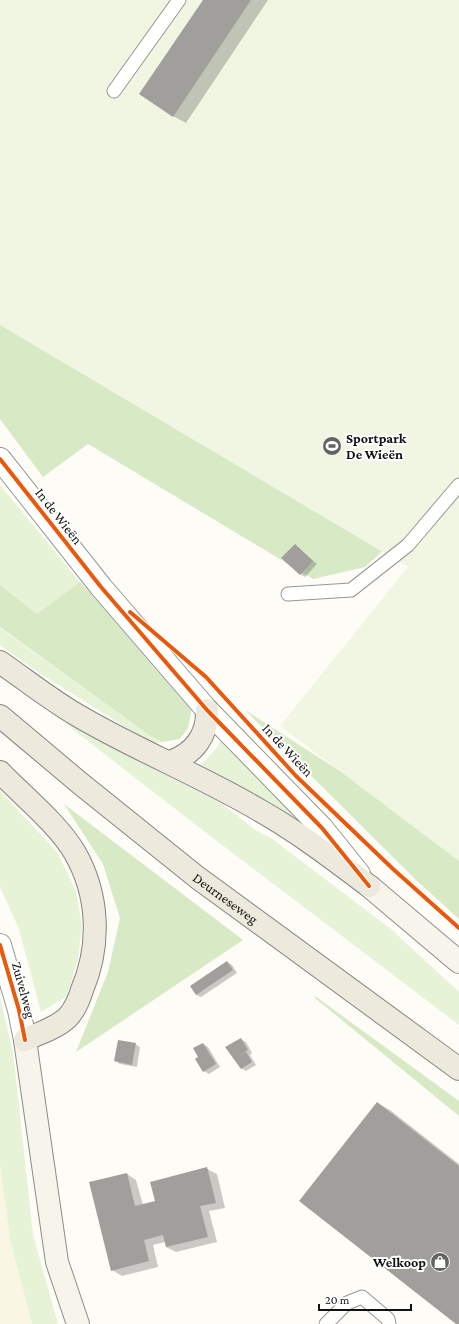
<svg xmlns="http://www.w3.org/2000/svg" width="459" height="1324" viewBox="0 0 459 1324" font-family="'Crimson Pro',serif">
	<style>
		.farmland { fill: #f9f7e4 }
		.green { fill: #e7f3d7 }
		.forest { fill: #d8eac5 }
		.pitch { fill: #f0f6e1 }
		.shadow { fill: #0003 }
		.building { fill: #a19f9c }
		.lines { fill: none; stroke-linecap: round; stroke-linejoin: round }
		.lane-casing { stroke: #979795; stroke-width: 15 }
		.street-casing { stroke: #979795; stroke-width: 24 }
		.secondary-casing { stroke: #8e8d8b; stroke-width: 24 }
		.primary-casing { stroke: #858482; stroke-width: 24 }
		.lane { stroke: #fffffe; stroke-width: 13 }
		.street { stroke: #fffffe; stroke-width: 22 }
		.secondary { stroke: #f6f4eb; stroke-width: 22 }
		.primary { stroke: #ede9dc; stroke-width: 22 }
		.cycleway-casing { stroke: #fff; stroke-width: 6 }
		.cycleway { stroke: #e8590c; stroke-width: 4 }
		.labels { text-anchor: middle; stroke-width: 4; stroke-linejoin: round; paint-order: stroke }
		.poi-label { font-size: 14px; font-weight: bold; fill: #111; stroke: #fff; text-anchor: start }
		.street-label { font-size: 14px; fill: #111; stroke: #fff }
	</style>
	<rect width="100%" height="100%" fill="#fdfcf7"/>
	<polygon class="farmland" points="0,1165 10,1240 32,1324 0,1324"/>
	<g class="green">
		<polygon points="0,485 80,582 37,614 0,585"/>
		<polygon points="0,628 146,733 162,742 151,743 33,669 0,645"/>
		<path d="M50,711l164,86 41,33 16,8 121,92 67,62v33c-137,-105 -275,-207 -409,-314z"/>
		<polygon points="223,735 308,824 304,827 288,814 201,765 218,746"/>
		<polygon points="0,791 57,852 76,891 82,926 78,959 67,996 41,1012 19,929 0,887"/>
		<polygon points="0,998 13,1052 33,1235 58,1324 32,1324 10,1240 0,1165"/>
	</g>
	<g class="forest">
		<polygon points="0,311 384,550 365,567 313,579 88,444 43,477 0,419"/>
		<polygon points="80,582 193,704 188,728 180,739 162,742 146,733 0,627 0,585 37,614"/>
		<polygon points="245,710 388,802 459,857 459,919 415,879"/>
		<polygon points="64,804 243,940 76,1052 108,972 120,918 103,864"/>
		<polygon points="315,996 459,1101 459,1116 315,998"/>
	</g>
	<polygon class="pitch" points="0,0 459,0 459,861 280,726 408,567 0,325"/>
	<g class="shadow">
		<polygon points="204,0 268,0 186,123 173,116"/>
		<polygon points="295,545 317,564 305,577 300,574"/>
		<polygon points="227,962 232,965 237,973 201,997 196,995"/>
		<polygon points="242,1040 246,1042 252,1053 250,1055 256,1065 246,1071 241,1068 227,1047"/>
		<polygon points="135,1044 140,1047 137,1067 120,1064 115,1061"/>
		<polygon points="203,1044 208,1047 220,1067 209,1074 204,1071 199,1057"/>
		<polygon points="377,1103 390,1110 459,1164 459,1324 457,1324"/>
		<polygon points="207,1169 217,1174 225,1208 209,1211 217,1242 176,1252 166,1247 165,1242 153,1245 158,1267 122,1276 112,1270 127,1174 136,1180 143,1205 156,1202"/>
	</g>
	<g class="building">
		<polygon points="203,0 251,0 173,117 139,94"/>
		<polygon points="295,544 313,561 300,575 281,558"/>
		<polygon points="227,961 233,970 196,995 190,986"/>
		<polygon points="241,1038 248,1050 237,1057 246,1052 252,1062 241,1069 225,1047"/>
		<polygon points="118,1040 136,1043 132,1065 114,1061"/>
		<polygon points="203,1043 216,1064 203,1072 195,1059 198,1057 193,1048"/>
		<polygon points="377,1102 459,1166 459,1324 456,1324 299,1201"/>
		<polygon points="207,1167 216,1203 200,1206 208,1237 166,1247 163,1235 144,1240 149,1261 111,1271 89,1182 127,1173 135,1206 155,1201 150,1182"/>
	</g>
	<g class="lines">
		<defs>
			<g id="lane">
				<polyline points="114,91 179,0"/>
				<polyline points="288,594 351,590 408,545 459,485"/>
				<polyline points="326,1324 347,1303 362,1297 388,1319 389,1324"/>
			</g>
			<g id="street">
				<polyline points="0,459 101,587 207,710 322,828 359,874"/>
				<polyline points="0,945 19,1010 25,1040"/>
			</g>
			<g id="secondary">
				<polyline points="369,886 459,962"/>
				<polyline points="25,1040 57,1262 78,1324"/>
			</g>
			<g id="primary">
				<path d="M0,662c26,18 51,38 77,53 59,35 123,60 182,95 39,22 74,49 110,76"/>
				<path id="s1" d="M0,716l81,68 117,94 261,191"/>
				<path d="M170,762c24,-8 38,-27 37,-52"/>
				<path d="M0,772c23,24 59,53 75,81 24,42 26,92 7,137 -3,10 -7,19 -14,27 -11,11 -29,16 -43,23"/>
			</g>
		</defs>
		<use href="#lane" class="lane-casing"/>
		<use href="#street" class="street-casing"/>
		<use href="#secondary" class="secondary-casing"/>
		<use href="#primary" class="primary-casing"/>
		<use href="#lane" class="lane"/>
		<use href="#street" class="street"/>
		<use href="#secondary" class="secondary"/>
		<use href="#primary" class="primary"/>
		<defs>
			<g id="cycleway">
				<polyline points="0,459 101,587 207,710 322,828 369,886"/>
				<polyline points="130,612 206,677 296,776 393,869 459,928"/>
				<polyline points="0,945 19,1010 25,1040"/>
			</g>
		</defs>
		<use href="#cycleway" class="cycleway-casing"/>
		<use href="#cycleway" class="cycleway"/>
	</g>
	<defs>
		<symbol id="stadium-disc" viewBox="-11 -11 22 22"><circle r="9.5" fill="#646362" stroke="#fff"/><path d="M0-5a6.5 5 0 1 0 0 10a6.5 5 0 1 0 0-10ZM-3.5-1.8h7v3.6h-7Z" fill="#fff"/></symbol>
		<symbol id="shop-disc" viewBox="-11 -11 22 22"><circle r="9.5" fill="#646362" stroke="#fff"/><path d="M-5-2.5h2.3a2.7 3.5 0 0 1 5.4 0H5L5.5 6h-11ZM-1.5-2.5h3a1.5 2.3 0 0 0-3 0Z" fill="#fff"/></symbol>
	</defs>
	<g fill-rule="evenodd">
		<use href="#stadium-disc" x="321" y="435" width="22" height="22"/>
		<use href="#shop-disc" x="429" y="1251" width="22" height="22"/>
	</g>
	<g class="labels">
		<g class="poi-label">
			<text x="346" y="443">Sportpark<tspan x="346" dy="16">De Wieën</tspan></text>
			<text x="426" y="1267" text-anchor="end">Welkoop</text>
		</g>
		<g class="street-label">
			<text transform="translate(59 516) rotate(52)" y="5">In de Wieën</text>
			<text transform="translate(288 750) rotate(47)" y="5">In de Wieën</text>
			<text dy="5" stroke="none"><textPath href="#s1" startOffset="290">Deurneseweg</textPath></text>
			<text transform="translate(24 990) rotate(75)" y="5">Zuivelweg</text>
		</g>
	</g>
	<path d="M319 1304v6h92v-6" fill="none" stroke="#111111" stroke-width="2"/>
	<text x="325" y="1304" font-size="12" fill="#111111" stroke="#ffffff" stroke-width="3" paint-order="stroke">20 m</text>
</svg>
